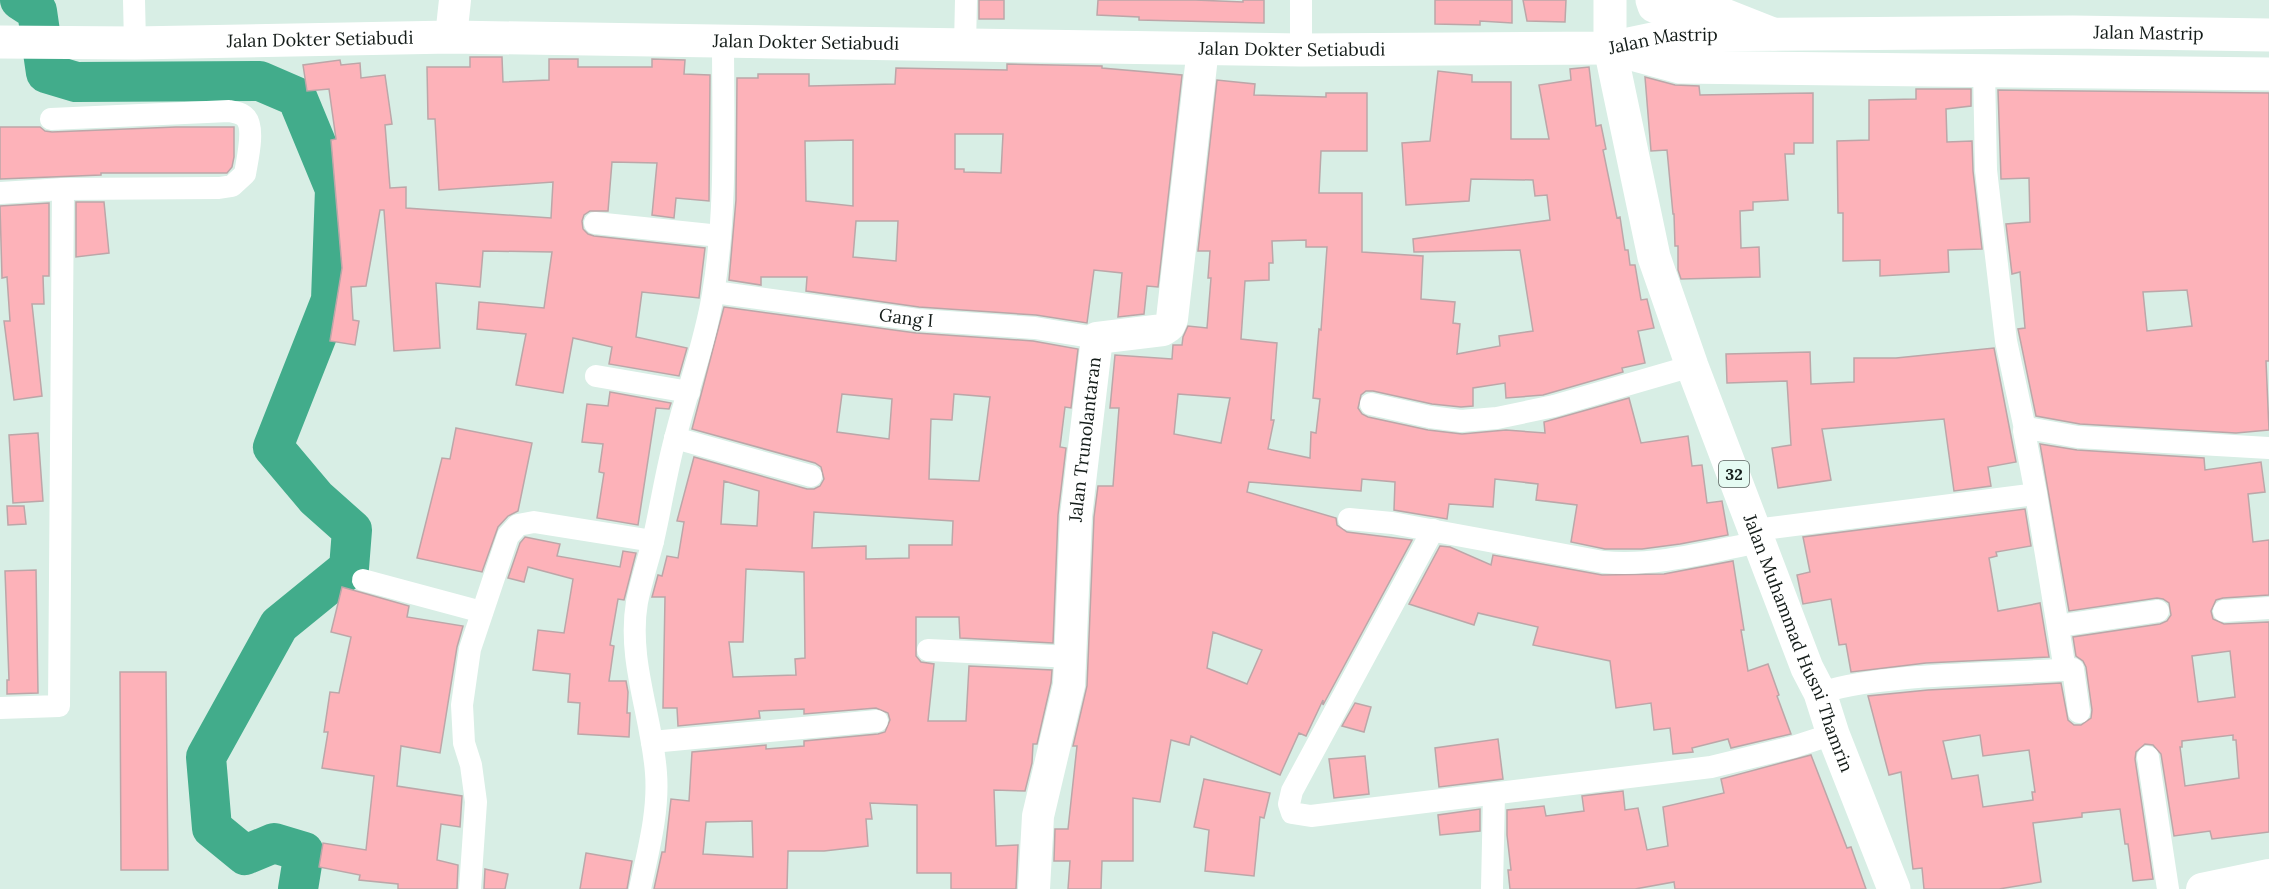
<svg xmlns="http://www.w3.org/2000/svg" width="2269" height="889" viewBox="0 0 2269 889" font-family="Lora,serif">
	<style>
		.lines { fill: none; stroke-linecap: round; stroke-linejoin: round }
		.river { stroke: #42ac8b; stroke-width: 40 }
		.building { fill: #fdb2b9; stroke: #bca6a8; stroke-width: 1.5; fill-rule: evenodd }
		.street { stroke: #fff; stroke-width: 22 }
		.secondary { stroke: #fff; stroke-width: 32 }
		.primary { stroke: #fff; stroke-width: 33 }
		.highway { stroke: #fff; stroke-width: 33 }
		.labels { text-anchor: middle; stroke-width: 4.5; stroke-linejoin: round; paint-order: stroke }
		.shield { fill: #e5fbf2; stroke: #535f5a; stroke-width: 1.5 }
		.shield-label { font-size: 16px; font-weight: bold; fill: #141c19 }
		.street-label { font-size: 18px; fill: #141c19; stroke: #e5fbf2 }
	</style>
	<rect width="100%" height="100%" fill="#d8eee5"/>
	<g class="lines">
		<polyline class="river" points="20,0 37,11 46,73 76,82 260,81 297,97 335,189 331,300 273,447 316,498 352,530 349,568 279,625 206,757 212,828 245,855 274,843 304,852 298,889"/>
	</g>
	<g class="building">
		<rect x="979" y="0" width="25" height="19"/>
		<polygon points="1098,0 1195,0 1243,2 1243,0 1264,0 1264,23 1139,20 1139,17 1097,15"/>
		<polygon points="1435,0 1512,0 1512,23 1480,21 1480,25 1435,24"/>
		<polygon points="1523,0 1566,0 1565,22 1527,21"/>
		<polygon points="470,57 502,57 503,82 549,80 549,59 578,59 578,67 652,67 652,59 685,60 684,74 710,75 709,201 676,198 674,218 652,215 657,163 612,162 608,211 590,211 584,215 582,221 583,229 588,234 594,236 705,248 699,298 642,292 636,337 687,348 679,376 609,364 612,347 573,338 563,393 516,385 526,334 477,329 479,302 544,308 552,252 483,251 480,287 436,283 440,348 394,351 384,210 380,210 366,286 351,287 353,320 359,321 355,345 330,341 342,268 331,140 336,139 329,89 307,91 303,65 340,60 341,65 360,63 361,78 385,75 392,124 385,125 390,188 406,187 406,208 551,218 553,182 439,190 435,119 428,119 427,67 470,67"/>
		<path d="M1007,64l95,2v2l80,7 -24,212 -11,-1 -3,28 -26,3 4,-44 -28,-3 -7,53 -51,-8 -117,-8 -113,-16 1,-14h-46v8l-32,-5 7,-80 1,-122h21v-4h51v12l86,-2 1,-16 111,2zM955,134h48l-2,39 -37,-1v-3h-9zM853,140v66l-47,-5 -1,-60zM856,221h42l-2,40 -43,-4z"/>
		<path d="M1589,67l7,59 5,-1 5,24 -3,1 14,68 3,-1 5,33h3l2,15h5l6,35 6,-1 7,29 -16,3 7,32 -23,5 1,4 -80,23 -37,3 -1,-15 -32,5v18l-12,1 -29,-3 -59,-13h-7l-5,4 -3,13 4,6 6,3 60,13 34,4 44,-4 39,3 -1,-11 85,-24 12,45 47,-7 4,30 10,-1 5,38 15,-2 6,34 -48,9 -38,5h-37l-34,-7 6,-37 -41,-5 2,-16 -43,-5 -2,28 -44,-3 -2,15 -53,-9 1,-28 -33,-3 -1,12 -112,-9 -2,10 89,26 1,7 10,7 65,8 -89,165v-5l-17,36 -7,-3 -19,42 -89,-39 -2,9 -18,-5 -11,62 -27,-4v63h-31l-1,28h-33l2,-28h-16l1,-32h13l9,-83h-4l14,-60 7,-169 4,-31h15l6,-78h-9l5,-53 57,4 1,-14h9l1,-8 5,-11 19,2 4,-50h-3l2,-27h-12l19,-171 38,4 -1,11 72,2v-4h41v58h-46l-2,42h43v59l61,4 -2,43 34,3 -2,21 7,1 -3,30 43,-8 -1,-10 34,-5 -13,-81 -106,2 -1,-13 137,-19 -3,-25 -12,1 -2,-16 -62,-1 -2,22 -63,4 -4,-62 28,-2 8,-70 34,4v7h39v57h38l-10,-54 32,-5 -1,-11zM1306,240v7h21l-6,83 -2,-1 -6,69 7,1 -4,34 -5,-1 -1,26 -42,-9 6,-29h-3l6,-77 -36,-4 4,-58 24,-1v-17h4l-1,-22zM1178,394l52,4 -9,45 -47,-9zM1213,632l49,18 -15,34 -40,-16z"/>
		<polygon points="1645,77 1675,85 1699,86 1700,95 1813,93 1813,143 1794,143 1794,154 1785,154 1788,200 1753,202 1753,210 1740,211 1741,248 1759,247 1760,277 1681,279 1678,270 1678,246 1675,246 1674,214 1673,214 1667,150 1651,151"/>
		<polygon points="1916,89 1971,89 1971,106 1946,109 1947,142 1972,141 1973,171 1982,249 1948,250 1949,272 1880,276 1880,260 1843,261 1843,213 1838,213 1837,141 1869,140 1869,100 1916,99"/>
		<path d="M1998,90l271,3v268h-3l3,69 -33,3 -156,-9 -44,-8 -18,-87 7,-1 -5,-56 -8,2 -6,-50 24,-2 -1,-44 -28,1zM2187,290l5,36 -45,5 -4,-39z"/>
		<polygon points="0,127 40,127 45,131 52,132 176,127 234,127 234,157 232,167 227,173 101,173 101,175 0,179"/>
		<polygon points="76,202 104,202 109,253 76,257"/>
		<polygon points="49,203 49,276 43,276 44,304 32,304 42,396 14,400 4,321 10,321 7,277 2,278 0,206"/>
		<path d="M724,307l192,26 117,8 45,8 -7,59 -6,-1 -5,40 6,1 -8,67 -5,128 -93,-5 -1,-21h-43v39l5,6 13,2 -6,57h38l3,-55 83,4 -1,13 -14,61h-4l-1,19 -7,28 -31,-1 2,56 22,-1 -2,44h-65v-16h-34v-68l-47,-2 2,16h-6l2,27 -44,5h-36l-1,38h-133l8,-37h3l6,-53 18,2 3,-49 74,-7v4l38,-3v-5l74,-7 7,-2 5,-12 -2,-7 -12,-5 -72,6v-5l-45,2 1,7 -82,8 -1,-18h-14l2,-111h-13l6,-22 4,1 5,-20 11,2 6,-36 -7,-1 17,-64 113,32h7l6,-3 4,-7 -3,-12 -6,-4 -123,-34zM842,394l50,5 -3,40 -52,-7zM954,394l36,3 -11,84 -50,-2 2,-60 21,1zM724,481l35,10 -2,35 -36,-2zM814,512l139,9 -1,24h-43v13l-43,1v-13l-54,2zM746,569l58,3 1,86 -10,1 1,16 -63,2 -4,-35h14zM752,821l1,36 -50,-3 3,-32z"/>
		<polygon points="1994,348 2016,462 1988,467 1991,486 1954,491 1944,419 1822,429 1831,480 1778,488 1772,448 1791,445 1787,381 1727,383 1726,354 1810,352 1811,384 1854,382 1854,358 1896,358"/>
		<polygon points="610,392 671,403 669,409 656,408 638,525 597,518 604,473 599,472 603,444 582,442 587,404 608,406"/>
		<polygon points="456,428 532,443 518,511 508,516 498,527 482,572 417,558 442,458 450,459"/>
		<polygon points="38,433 43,501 13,503 9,435"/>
		<path d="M2040,444l37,6 127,8 1,12 56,-8 4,30 -17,2 5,48 16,-2v55l-46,3 -7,2 -5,11 2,8 11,5 45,-2v210l-57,7 -2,-8 -36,5 -13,-82 -8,-9 -8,-1 -9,8 -1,7 18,120 -20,2 -5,-37h-3l-5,-35 -38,4v4l-49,6 8,59 -42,7h-75l-2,-21 -9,1 -12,-97 -12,3 -21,-79 60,-6 133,-7 7,37 6,5h7l10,-7 1,-8 -6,-43 -3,-6 -7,-5 -3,-19 87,-13 7,-3 4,-6 -2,-12 -6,-4 -6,-1 -88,13zM2230,651l5,46 -37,5 -6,-46zM1980,735l3,21 46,-6 6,42h-3l1,8 -50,7 -5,-32 -26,4 -9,-38zM2233,735v5h3l3,38 -54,8 -5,-39h2v-6z"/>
		<polygon points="7,506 24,506 26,524 8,525"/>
		<polygon points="2025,509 2031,546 1996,552 1997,556 1989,558 1998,611 2040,603 2049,657 1926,663 1851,672 1846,644 1839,645 1831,599 1803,604 1797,575 1810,572 1803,537"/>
		<polygon points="525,537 560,544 557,556 620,567 623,551 636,553 624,600 618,599 610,645 614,646 609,681 626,681 628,692 627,713 630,713 629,737 578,734 580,703 568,702 570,674 533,670 538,630 564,633 573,579 528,567 524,582 508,578 520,543"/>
		<polygon points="1440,546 1450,547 1491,565 1493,555 1602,575 1664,574 1733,561 1744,630 1741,630 1748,671 1768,664 1779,695 1777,696 1791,734 1731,748 1728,739 1692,748 1693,752 1673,754 1670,728 1654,730 1651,703 1616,708 1610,661 1533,645 1538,627 1478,613 1474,625 1409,604"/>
		<polygon points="36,570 38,693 7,694 7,680 9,680 5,571"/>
		<polygon points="342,587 409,606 407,617 463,626 457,647 440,753 401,746 397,786 462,796 460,827 441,824 437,860 458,865 457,889 398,889 398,884 359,880 360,875 319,867 323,843 366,850 374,776 322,768 328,732 324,732 330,692 339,693 351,637 331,632"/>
		<polygon points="120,672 166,672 168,870 121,870"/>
		<polygon points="1355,703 1371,707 1364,732 1342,726"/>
		<polygon points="1498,739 1503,779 1439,787 1435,748"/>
		<polygon points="1811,755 1847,848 1851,847 1866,889 1675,889 1674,882 1635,889 1510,889 1508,870 1511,870 1507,835 1507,810 1544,806 1546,816 1584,811 1582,796 1623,791 1625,810 1638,808 1647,850 1668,846 1663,807 1724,793 1721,779"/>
		<polygon points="1365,756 1369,794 1334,798 1329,759"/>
		<polygon points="1204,779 1270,793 1264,818 1260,817 1254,876 1205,871 1209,830 1194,827"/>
		<polygon points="1480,809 1480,831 1440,835 1438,815"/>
		<polygon points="586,853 632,861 627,889 580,889"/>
		<polygon points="485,869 508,874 505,889 484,889"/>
	</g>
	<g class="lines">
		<g class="street">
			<polyline points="134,0 135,43"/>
			<polyline points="1301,0 1301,50"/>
			<polyline points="965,45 966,0"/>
			<polyline points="1984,70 1986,170 1996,256 2006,341 2025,429"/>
			<path d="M0,193l63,-4 156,-1 13,-2 13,-12c2,-13 10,-45 1,-56 -4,-5 -11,-6 -17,-7l-178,8"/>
			<polyline points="595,223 720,236"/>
			<path id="s1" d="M714,292l204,28 117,8 62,10"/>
			<polyline points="596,376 689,392"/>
			<polyline points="1371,404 1430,417 1461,421 1497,418 1554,406 1692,366"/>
			<polyline points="675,438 811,476"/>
			<polyline points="2036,494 2065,670"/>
			<path d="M1349,519l43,4 211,39c53,5 105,-10 156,-20"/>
			<polyline points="1433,530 1292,791 1289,804 1292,813 1311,816 1711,767 1793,747 1833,734"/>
			<polyline points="1755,530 2036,494 2024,431 2027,428 2078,437 2269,448"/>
			<polyline points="363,580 482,612"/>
			<polyline points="2224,611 2269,608"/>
			<polyline points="2058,626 2158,611"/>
			<polyline points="928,650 1072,657"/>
			<path d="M1820,693c28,-9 57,-12 86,-15 56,-5 112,-5 167,-9l6,43"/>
			<polyline points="0,708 59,706 63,189"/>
			<polyline points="652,742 877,721"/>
			<polyline points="2148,757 2168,889"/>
			<polyline points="470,889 476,802 471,765 464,743 462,705 470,649 508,536 518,525 534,522 653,541"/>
			<path d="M640,889c8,-38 19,-77 16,-116 -4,-57 -29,-113 -19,-171 4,-20 11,-41 16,-61 8,-34 13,-69 22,-102 12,-49 30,-95 38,-145 14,-83 10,-169 10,-253"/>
			<polyline points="1492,889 1494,794"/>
		</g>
		<g class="secondary">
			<polyline points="451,37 455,0"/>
			<path id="s2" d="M1034,889l4,-73 31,-131 7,-169 21,-178 66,-8 6,-4 3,-7 31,-271"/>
			<polyline points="2202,889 2269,875"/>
		</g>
		<g class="primary">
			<path id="s3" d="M0,42l135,1 316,-6 850,13 309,-2 62,-13 401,-3 196,3"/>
			<polyline points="1613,49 1680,67 2269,74"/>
		</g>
		<g class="highway">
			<path id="s4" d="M1610,0v48l44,209 38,109 115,302 13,25 13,41 61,155"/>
			<polyline points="1652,0 1654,6 1667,11 1717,12 1773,34"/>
		</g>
	</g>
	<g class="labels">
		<rect class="shield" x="1719" y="461" width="30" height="26" rx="4.5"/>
		<g class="shield-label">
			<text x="1734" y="480">32</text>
		</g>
		<g class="street-label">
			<text dy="6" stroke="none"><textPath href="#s3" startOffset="2150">Jalan Mastrip</textPath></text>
			<text dy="6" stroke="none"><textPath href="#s3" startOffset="320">Jalan Dokter Setiabudi</textPath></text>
			<text dy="6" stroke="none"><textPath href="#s3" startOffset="806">Jalan Dokter Setiabudi</textPath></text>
			<text dy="6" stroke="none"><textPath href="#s3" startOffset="1664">Jalan Mastrip</textPath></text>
			<text dy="6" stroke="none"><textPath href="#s3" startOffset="1292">Jalan Dokter Setiabudi</textPath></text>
			<text dy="6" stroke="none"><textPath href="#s1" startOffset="194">Gang I</textPath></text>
			<text dy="6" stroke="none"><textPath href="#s2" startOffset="454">Jalan Trunolantaran</textPath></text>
			<text dy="6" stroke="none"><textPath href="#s4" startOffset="674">Jalan Muhammad Husni Thamrin</textPath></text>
		</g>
	</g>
</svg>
